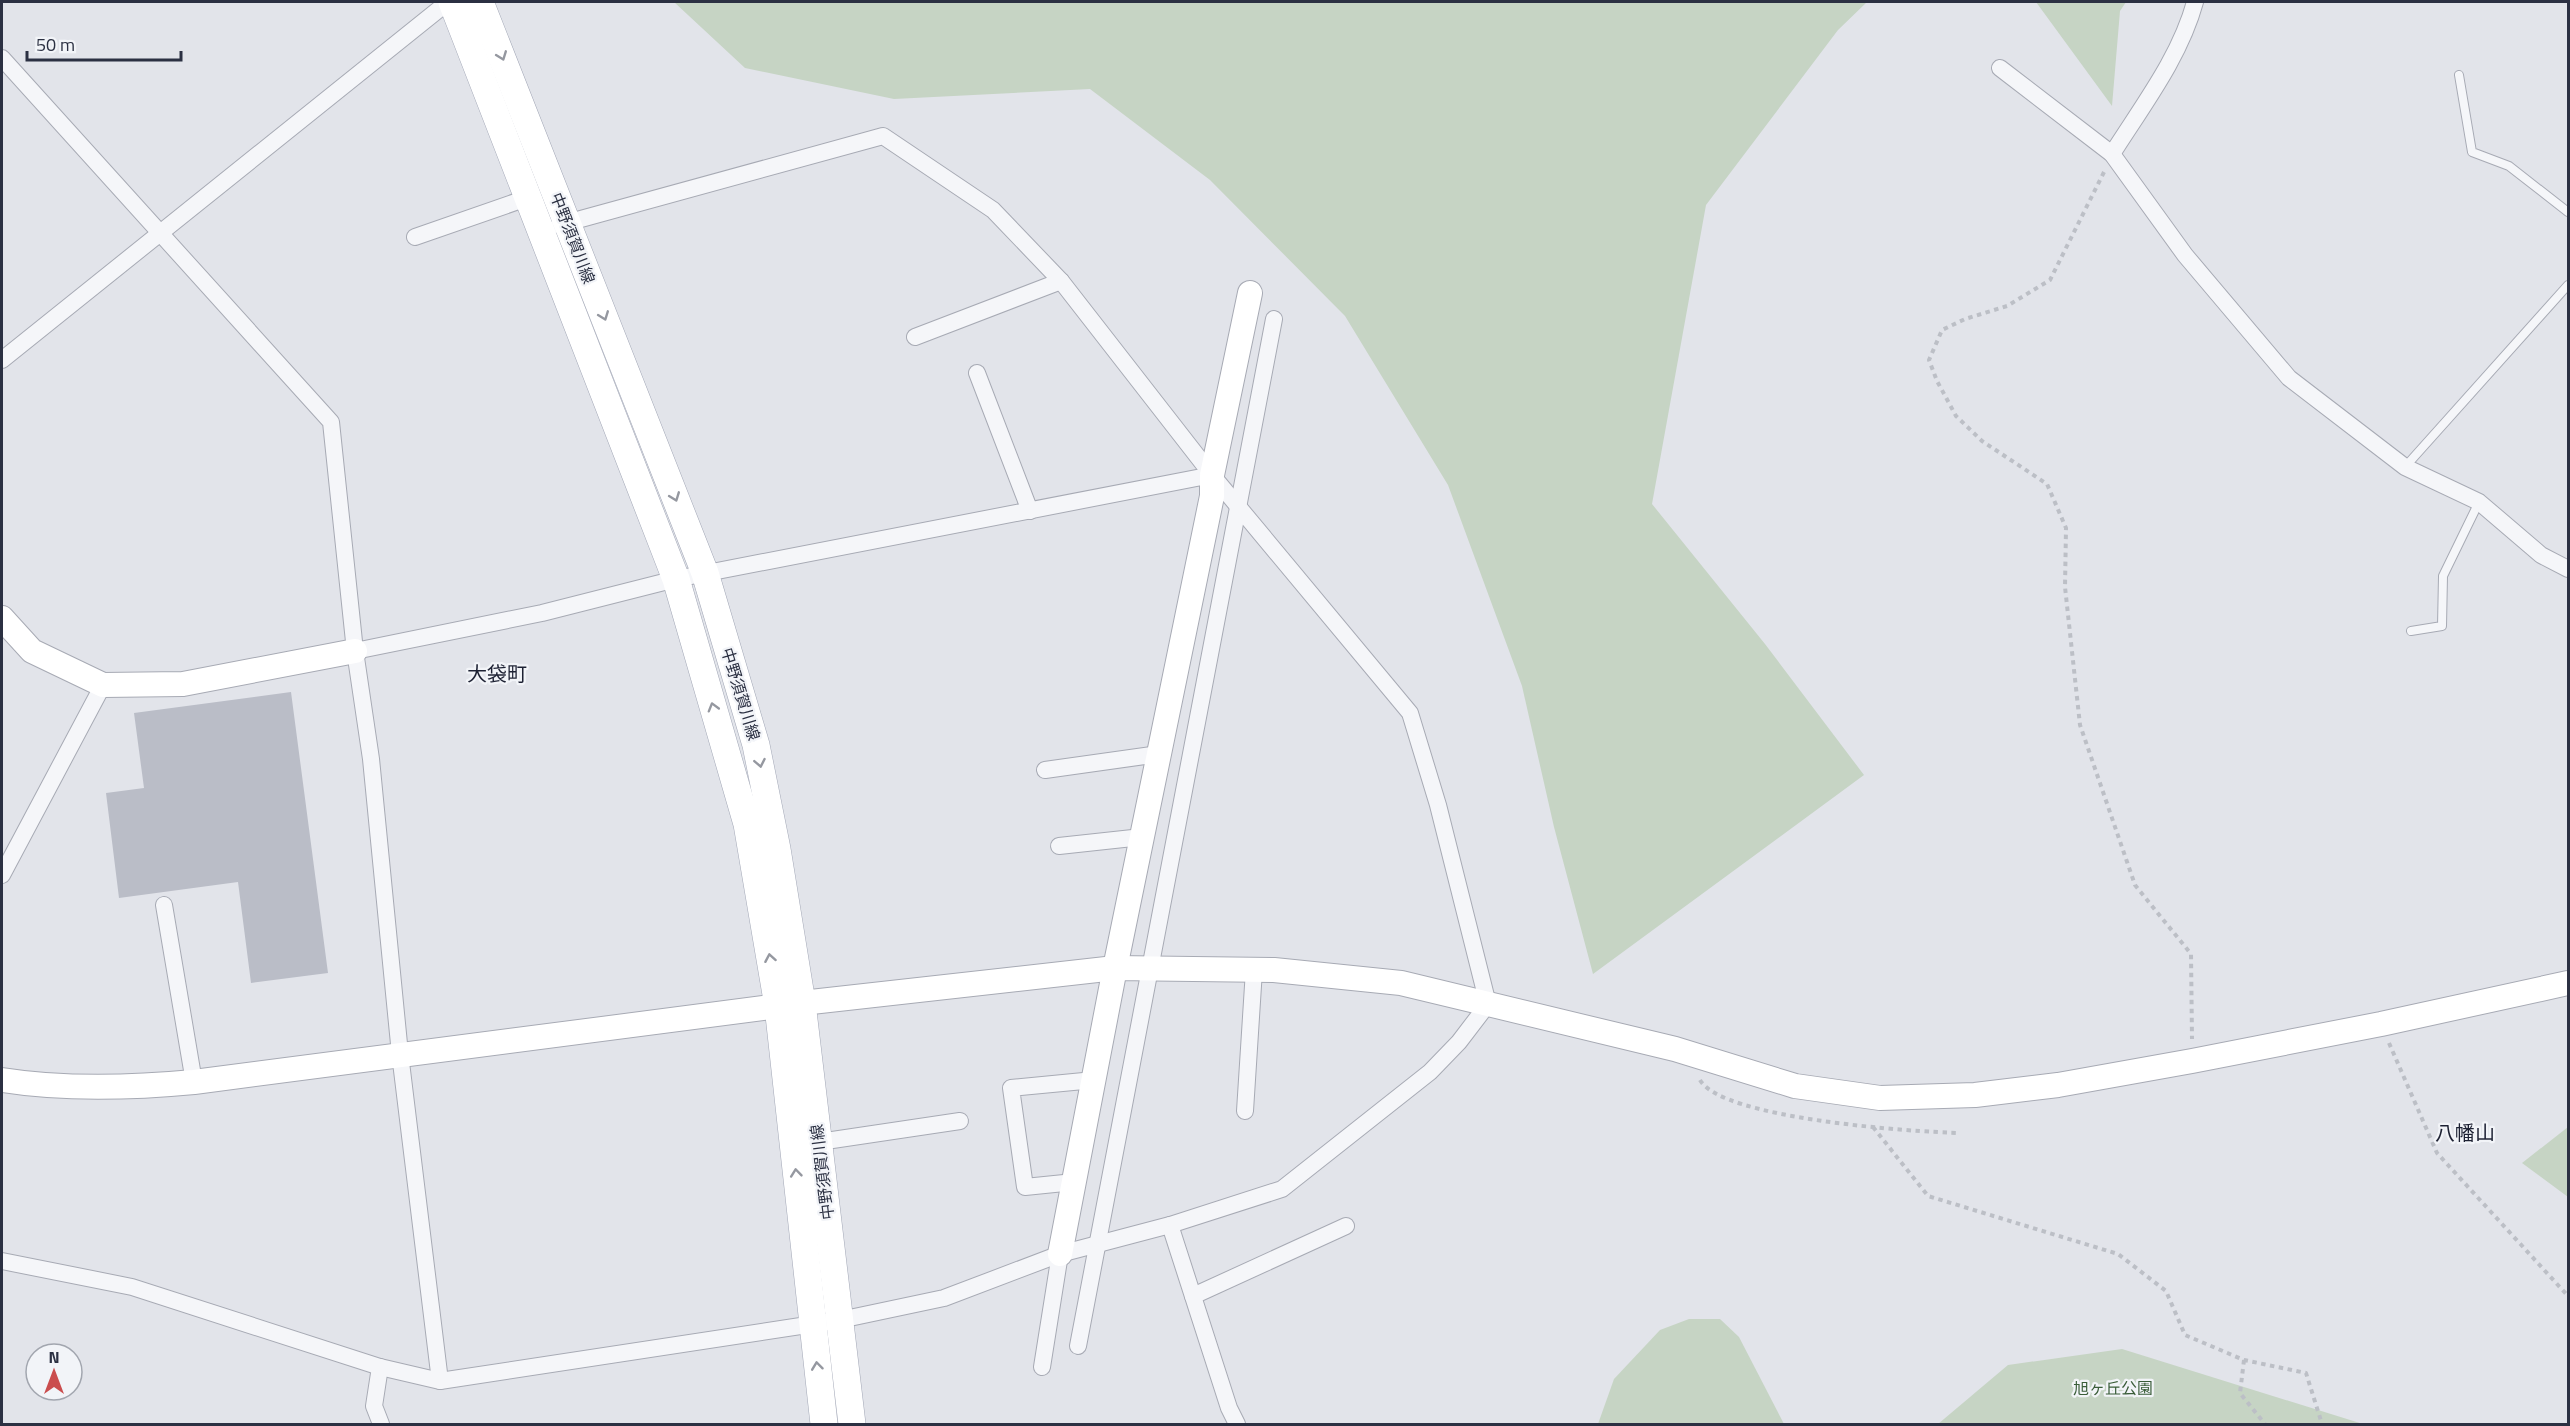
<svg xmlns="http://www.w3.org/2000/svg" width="2570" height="1426" viewBox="0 0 2570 1426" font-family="'Titillium Web','Noto Sans JP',sans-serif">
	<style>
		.green { fill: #c6d4c4 }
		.building { fill: #babdc7 }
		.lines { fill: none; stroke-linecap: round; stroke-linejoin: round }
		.lane-casing { stroke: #a7aab4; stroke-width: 10 }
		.street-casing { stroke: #a7aab4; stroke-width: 18 }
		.secondary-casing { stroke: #a7aab4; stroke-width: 26 }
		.primary-casing { stroke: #a2a7b6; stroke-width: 28 }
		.path { stroke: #bcbfc6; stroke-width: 4; stroke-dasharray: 4.5 4.5; stroke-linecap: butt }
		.lane { stroke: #f5f6f9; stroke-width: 8 }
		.street { stroke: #f5f6f9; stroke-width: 16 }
		.secondary { stroke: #fff; stroke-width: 24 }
		.primary { stroke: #fff; stroke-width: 27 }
		.oneway { stroke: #9598a0 }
		.labels { text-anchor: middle; stroke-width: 4.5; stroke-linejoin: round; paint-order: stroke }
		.street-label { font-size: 16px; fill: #2b3042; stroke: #f2f4f8 }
		.park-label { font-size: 16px; fill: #3a5d39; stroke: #f2f4f8 }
		.quarter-label { font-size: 20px; fill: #1d2133; stroke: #f2f4f8 }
	</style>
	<rect width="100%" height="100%" fill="#e2e4ea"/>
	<g class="green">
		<polygon points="674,2 1867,2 1838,30 1706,205 1652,504 1765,644 1864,775 1593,974 1554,827 1522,686 1448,485 1345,316 1210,180 1090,89 894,99 745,68"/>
		<polygon points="2036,2 2126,2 2120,11 2112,106"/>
		<polygon points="2568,1127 2568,1197 2522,1163"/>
		<polygon points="1689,1319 1720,1319 1739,1337 1784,1424 1598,1424 1614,1379 1660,1330"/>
		<polygon points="2122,1349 2363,1424 1938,1424 2008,1365"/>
	</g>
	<polygon class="building" points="291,692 328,973 251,983 238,882 119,898 106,793 144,788 134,713"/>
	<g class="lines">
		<defs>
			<g id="lane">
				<polyline points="2459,75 2472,152 2509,166 2568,212"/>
				<polyline points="2405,467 2568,285"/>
				<polyline points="2411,631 2442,626 2443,576 2479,502"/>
			</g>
			<g id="street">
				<polyline points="2,58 331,422 355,651 371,759 400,1054 440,1381"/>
				<polyline points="2000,68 2112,154 2185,255 2289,378 2405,467 2479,502 2541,555 2568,569"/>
				<path d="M2112,154c31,-49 68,-97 83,-152"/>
				<polyline points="415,237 527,198"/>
				<polyline points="915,337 1061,281"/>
				<polyline points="2,360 448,2"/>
				<polyline points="977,373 1030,511"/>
				<polyline points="355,651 542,613 676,579 1212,475"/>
				<polyline points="1045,770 1159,754"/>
				<polyline points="1059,846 1142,837"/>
				<polyline points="2,875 103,685"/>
				<polyline points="164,905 194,1082"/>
				<polyline points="1245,1111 1254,970"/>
				<polyline points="819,1142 960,1121"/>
				<polyline points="1074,1182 1025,1187 1011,1088 1094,1080"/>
				<polyline points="1170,1225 1229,1408 1237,1424"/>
				<polyline points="2,1261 132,1287 380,1367 440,1381 840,1320 944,1298 1060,1254 1170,1225 1282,1189 1430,1072 1459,1042 1488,1004 1438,805 1410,713 1212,475 1061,281 993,210 883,136 559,225"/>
				<polyline points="1193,1296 1346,1226"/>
				<polyline points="1078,1346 1274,319"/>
				<polyline points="380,1367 374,1406 381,1424"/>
				<polyline points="1042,1367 1060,1254"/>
			</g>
			<g id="secondary">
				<polyline points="2,618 32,651 103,685 183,684 355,651"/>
				<path d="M2,1080c63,10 128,8 192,2l608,-79 313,-35 159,2 127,13 274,66 120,37 85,12 95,-3 83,-10 134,-24 189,-37 187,-41"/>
				<polyline points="1060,1254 1115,968 1212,496 1212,475 1250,293"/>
			</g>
			<g id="primary">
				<polyline points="452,2 676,579 747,824 778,1006 824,1424"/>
				<polyline points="480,2 705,573 756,745 777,849 802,1003 852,1424"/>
			</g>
		</defs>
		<use href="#lane" class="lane-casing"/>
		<use href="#street" class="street-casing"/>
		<use href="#secondary" class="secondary-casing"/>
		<use href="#primary" class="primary-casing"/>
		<g class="path">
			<polyline points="2104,172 2050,280 2007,306 1965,319 1942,330 1929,360 1937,381 1956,416 1982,441 2047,484 2066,528 2065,587 2080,725 2135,885 2191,954 2192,1039"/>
			<polyline points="2389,1043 2437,1153 2568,1296"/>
			<path d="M1700,1080c22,39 214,52 260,53"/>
			<polyline points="1873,1127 1928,1196 2118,1254 2166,1291 2185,1335 2244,1360 2306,1373 2322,1424"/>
			<polyline points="2244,1360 2240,1393 2265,1424"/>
		</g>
		<use href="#lane" class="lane"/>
		<use href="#street" class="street"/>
		<use href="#secondary" class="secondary"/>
		<use href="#primary" class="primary"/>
	</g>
	<defs><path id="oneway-chevron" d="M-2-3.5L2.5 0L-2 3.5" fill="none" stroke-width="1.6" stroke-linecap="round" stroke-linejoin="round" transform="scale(1.5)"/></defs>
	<g class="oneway">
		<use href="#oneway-chevron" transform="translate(502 56) rotate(69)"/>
		<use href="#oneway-chevron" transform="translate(604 316) rotate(69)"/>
		<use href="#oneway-chevron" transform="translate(675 497) rotate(69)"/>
		<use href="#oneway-chevron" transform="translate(713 707) rotate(-106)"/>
		<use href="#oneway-chevron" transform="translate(760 763) rotate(79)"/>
		<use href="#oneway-chevron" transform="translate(770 958) rotate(-100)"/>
		<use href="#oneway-chevron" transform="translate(796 1173) rotate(-96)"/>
		<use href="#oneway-chevron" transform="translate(817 1366) rotate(-97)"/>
	</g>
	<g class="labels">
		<g class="street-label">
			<text transform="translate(573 238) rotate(69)" y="6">中野須賀川線</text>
			<text transform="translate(741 694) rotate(73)" y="6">中野須賀川線</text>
			<text transform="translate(822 1172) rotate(-97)" y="6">中野須賀川線</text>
		</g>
		<g class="park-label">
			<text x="2113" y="1394">旭ヶ丘公園</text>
		</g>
		<g class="quarter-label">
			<text x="497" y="681">大袋町</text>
			<text x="2465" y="1140">八幡山</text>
		</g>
	</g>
	<rect width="2570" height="1426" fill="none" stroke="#2b3042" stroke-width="6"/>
	<g transform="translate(54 1372)"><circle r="28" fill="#f2f4f8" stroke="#a2a6af" stroke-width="1.5"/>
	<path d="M0-4.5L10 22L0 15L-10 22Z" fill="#ca4d4e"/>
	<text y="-9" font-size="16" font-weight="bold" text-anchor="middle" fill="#2b3042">N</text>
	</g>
	<path d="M27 51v9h154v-9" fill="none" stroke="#2b3042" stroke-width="3"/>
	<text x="36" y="51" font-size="18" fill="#2b3042" stroke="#f2f4f8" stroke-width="4.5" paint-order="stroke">50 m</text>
</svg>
